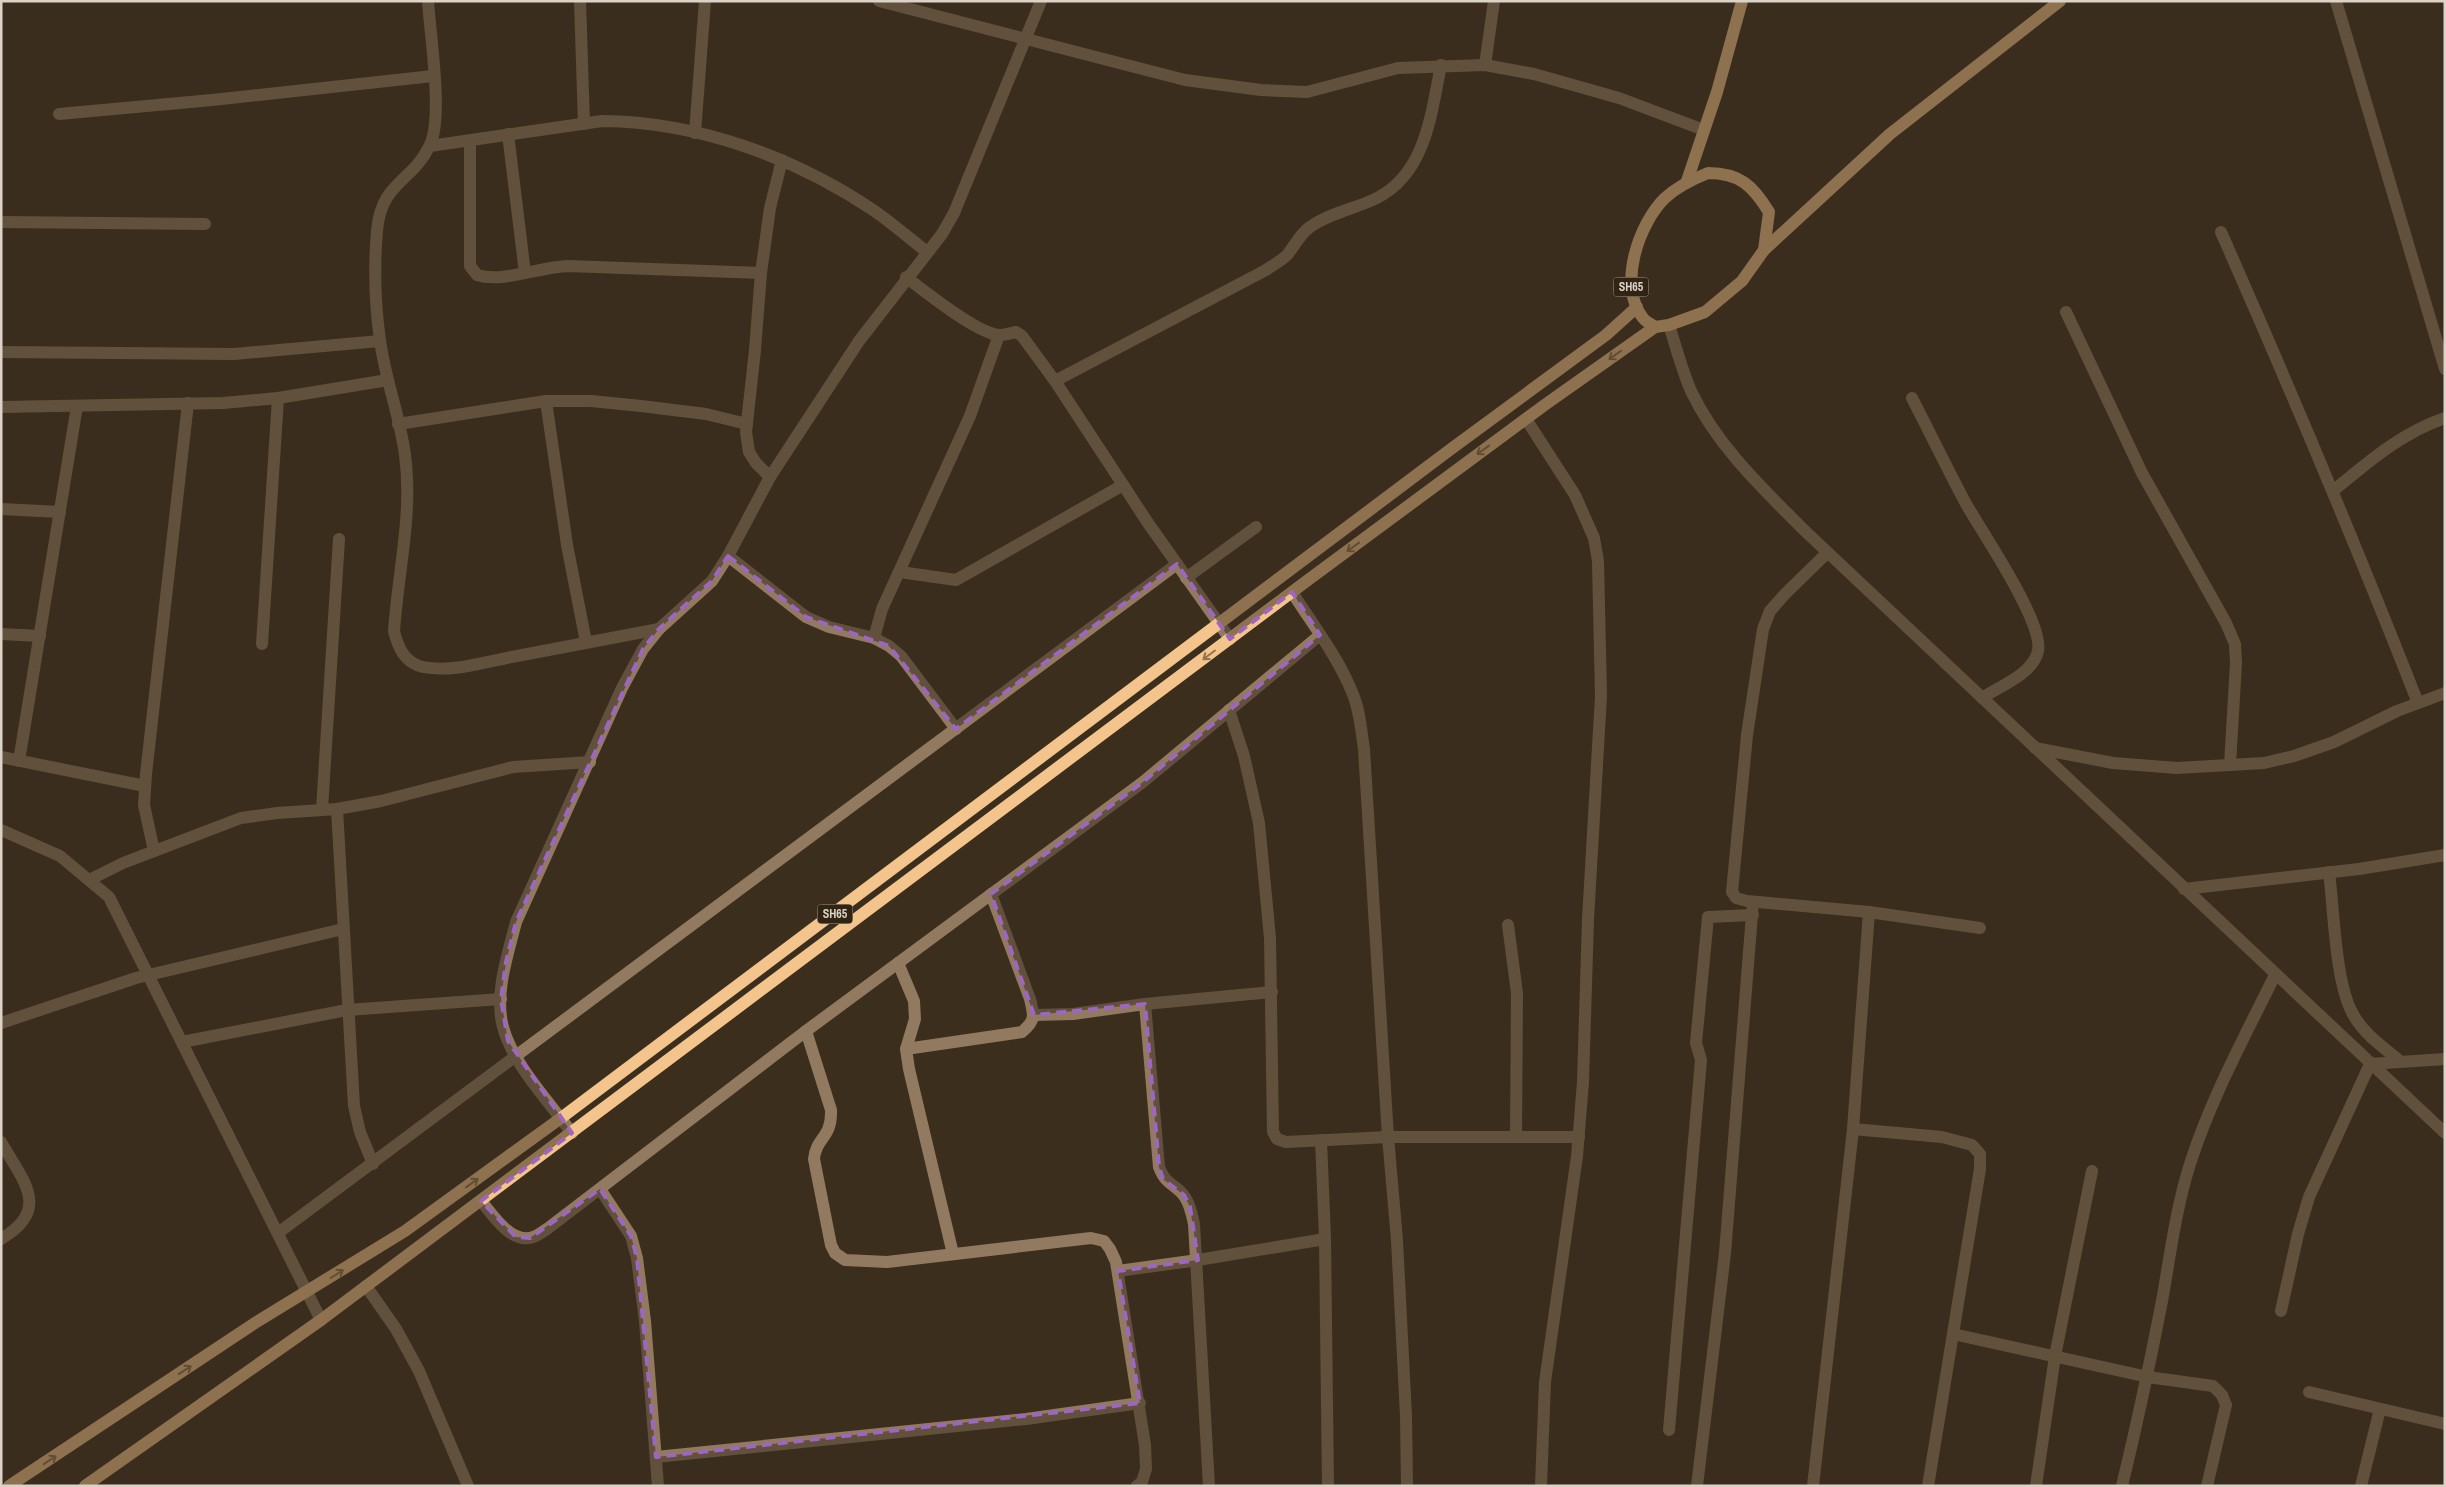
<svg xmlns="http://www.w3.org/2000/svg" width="2446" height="1487" viewBox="0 0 2446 1487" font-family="'Archivo Narrow',sans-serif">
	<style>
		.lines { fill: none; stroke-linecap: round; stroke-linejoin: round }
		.minor { stroke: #917a60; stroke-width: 12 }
		.major { stroke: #f3c48b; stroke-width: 12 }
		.oneway { stroke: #92744f }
		.marked { fill: none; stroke: #9d66c2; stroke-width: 4; stroke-dasharray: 10 6; stroke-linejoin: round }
		.labels { text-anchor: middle; stroke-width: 4.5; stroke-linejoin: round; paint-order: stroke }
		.shield { fill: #312413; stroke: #a89e92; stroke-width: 1 }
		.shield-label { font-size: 12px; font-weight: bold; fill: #dbd3c8 }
	</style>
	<rect width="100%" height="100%" fill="#3b2e1d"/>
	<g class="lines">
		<g class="minor">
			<path d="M428,1c2,34 16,119 1,146 -18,36 -48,35 -52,84 -3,36 -2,74 3,109 5,39 20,76 25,115 8,59 -7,117 -11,176 4,17 11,32 29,36 30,6 65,-6 94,-11 47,-9 95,-18 142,-27"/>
			<polyline points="580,1 584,124"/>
			<polyline points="879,1 1185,80 1261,90 1307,92 1398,68 1485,65 1534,74 1619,98 1704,130"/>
			<polyline points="2336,1 2445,369"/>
			<polyline points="1485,65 1494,1"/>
			<polyline points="59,114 212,100 433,76"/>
			<polyline points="695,133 705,1"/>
			<polyline points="508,134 525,273"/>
			<path d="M470,140v126l7,9c25,8 63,-8 91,-9l193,7"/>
			<path d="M430,146l172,-25c96,1 192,36 271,89 19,13 36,28 54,42"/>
			<polyline points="1,222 205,224"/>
			<path d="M2221,232c69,156 135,313 197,471"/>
			<path d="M906,277c18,14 73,58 94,58 5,0 11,-2 16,-3l6,4 33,45 93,142 82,116"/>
			<polyline points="2066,312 2142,473 2226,623 2235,644 2236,663 2230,765"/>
			<path d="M1669,325c7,22 13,45 22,66 26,55 72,98 114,140l640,602"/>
			<polyline points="1,352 234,354 380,341"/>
			<path d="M1055,381l211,-111c7,-5 17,-10 22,-16 7,-9 12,-20 22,-27 19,-14 45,-18 67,-29 49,-25 54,-84 64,-133"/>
			<path d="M1912,398c18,35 35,70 53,104 16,29 79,120 73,149 -5,23 -38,35 -56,47"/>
			<polyline points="546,401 567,545 586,642"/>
			<polyline points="1,407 223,403 278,398 388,380"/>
			<polyline points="1526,419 1575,495 1594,538 1598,561 1601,696 1588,919 1583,1082 1577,1156 1545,1382 1541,1486"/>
			<polyline points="398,424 546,401 591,401 641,406 706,414 747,424"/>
			<polyline points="770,477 756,463 749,452 746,432 755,350 761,273 770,208 782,160"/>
			<path d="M2333,491c35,-29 68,-58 112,-73"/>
			<polyline points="1,509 60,512"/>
			<polyline points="1827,553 1785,594 1770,611 1763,629 1747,735 1732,892 1736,898 1747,901 1869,912 1980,928"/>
			<polyline points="728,556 806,617 829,627 874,638 889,646 901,656 956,729"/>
			<polyline points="900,572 956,580 1123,485"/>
			<polyline points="1186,578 1256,527"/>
			<path d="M1292,592c21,33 46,65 60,100 8,18 9,38 12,57l24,388 9,103 9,176 1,70"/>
			<polyline points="1,634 40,636"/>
			<polyline points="874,638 882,609 970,416 999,335"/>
			<polyline points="262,644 278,398"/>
			<polyline points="1229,710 1244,756 1259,823 1270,938 1273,1132 1277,1139 1286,1142 1388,1137 1579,1137"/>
			<polyline points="2035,748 2113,763 2177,768 2264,763 2294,756 2334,742 2397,711 2445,693"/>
			<polyline points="1,757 145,786"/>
			<polyline points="19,761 77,406"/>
			<polyline points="322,809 339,539"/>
			<polyline points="337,809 354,1106 360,1132 373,1164"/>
			<polyline points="1,830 60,856 109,897 321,1320"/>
			<polyline points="154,851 144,805 146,774 188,403"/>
			<path d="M2329,872c5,38 6,113 25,144 11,19 29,31 46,45"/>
			<polyline points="89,880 123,863 241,818 277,813 337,809 381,801 513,767 590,762"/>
			<polyline points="2184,889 2359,869 2445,855"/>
			<polyline points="1508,925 1517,993 1516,1137"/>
			<polyline points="898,963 914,1001 915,1019 906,1049 909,1069 953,1254"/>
			<path d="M1145,1004l14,163c7,19 16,16 26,30 5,8 7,17 9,27l15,262"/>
			<polyline points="1034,1015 1073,1014 1145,1004 1272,992"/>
			<polyline points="1,1023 136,978 343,929"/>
			<path d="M806,1031l25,79c1,29 -15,27 -17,49l17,86 4,8 10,7 42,2 204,-24 13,3 6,8 6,13 29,183 1,24 -4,13 -5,4"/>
			<polyline points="182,1042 347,1010 501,999"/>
			<path d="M906,1049l116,-17c14,-12 12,-16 8,-33l-39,-105"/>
			<polyline points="1853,1129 1942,1137 1972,1145 1980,1154 1980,1169 1928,1486"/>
			<path d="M572,1133c-22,-30 -60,-70 -69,-106 -9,-33 5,-73 13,-105l106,-234 21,-39 16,-20 53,-48 16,-25 42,-79 89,-136 83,-107 12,-21 87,-212"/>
			<polyline points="1321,1140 1325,1239 1328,1486"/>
			<path d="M1,1142c22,39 51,67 0,97"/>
			<polyline points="600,1189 631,1236 637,1258 645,1321 658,1486"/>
			<path d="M481,1201c11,13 28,40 48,37 6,0 13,-6 18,-9l259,-198 337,-249 177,-147"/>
			<polyline points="278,1233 1177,564"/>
			<polyline points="1118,1271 1198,1260 1325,1239"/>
			<polyline points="366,1286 396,1329 419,1371 468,1486"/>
			<polyline points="2281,1311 2298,1234 2309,1197 2370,1064 2445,1059"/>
			<polyline points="1953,1334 2148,1377 2213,1386 2222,1395 2226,1405 2207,1486"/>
			<polyline points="2309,1392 2445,1424"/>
			<polyline points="1669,1430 1701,1060 1696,1043 1708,917 1753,915"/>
			<polyline points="656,1457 1026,1419 1140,1403"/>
			<polyline points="1697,1486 1725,1253 1753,902"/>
			<polyline points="1813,1486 1853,1129 1869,912"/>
			<polyline points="2036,1486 2055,1356 2092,1171"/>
			<path d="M2122,1486c15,-62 28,-123 40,-185 8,-45 14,-93 28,-137 21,-66 55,-128 85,-189"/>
			<polyline points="2361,1486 2380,1409"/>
		</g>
		<g class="major">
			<path d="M1708,173c32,0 45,13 61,39l-5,38 -22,31 -37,31 -36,13 -14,2c-4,-3 -9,-5 -12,-9 -26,-32 -4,-95 22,-120 13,-12 28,-19 43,-25z"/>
			<polyline points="1687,181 1717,92 1742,1"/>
			<polyline points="1764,250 1890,134 2060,1"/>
			<polyline points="9,1486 255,1323 405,1231 561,1118 1451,449 1606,335 1637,307"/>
			<polyline points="85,1486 321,1320 1308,580 1546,404 1655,327"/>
		</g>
	</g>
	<defs><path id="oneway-shaft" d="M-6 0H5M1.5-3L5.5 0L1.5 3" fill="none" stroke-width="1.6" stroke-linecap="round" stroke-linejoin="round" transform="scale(1.25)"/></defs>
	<g class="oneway">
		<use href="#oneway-shaft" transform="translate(1615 355) rotate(145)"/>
		<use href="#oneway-shaft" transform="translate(1483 450) rotate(144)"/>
		<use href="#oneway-shaft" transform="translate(1353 547) rotate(144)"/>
		<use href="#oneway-shaft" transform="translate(1209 655) rotate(143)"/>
		<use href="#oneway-shaft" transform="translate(472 1183) rotate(-36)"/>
		<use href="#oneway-shaft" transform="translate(337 1274) rotate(-32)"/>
		<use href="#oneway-shaft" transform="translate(185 1370) rotate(-34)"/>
		<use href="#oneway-shaft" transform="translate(50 1460) rotate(-34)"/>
	</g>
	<path d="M0 0H2446V1487H0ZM728,556l78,61 83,29 67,83 221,-165 53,75 62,-47 28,43 -177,147 -152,112 43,121 111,-11 14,163 4,12 21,16 6,12 8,53 -80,11 22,132 -484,54 -19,-199 -6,-22 -31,-47 -70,49 -14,-1 -35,-36 91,-68 -64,-92 -7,-42 5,-37 10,-40 127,-273 16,-20 53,-48z" fill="#3b2e1d" fill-opacity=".55" fill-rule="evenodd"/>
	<path class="marked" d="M728,556l78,61 83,29 67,83 221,-165 53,75 62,-47 28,43 -177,147 -152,112 43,121 111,-11 14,163 4,12 21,16 6,12 8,53 -80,11 22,132 -484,54 -19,-199 -6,-22 -31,-47 -70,49 -14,-1 -35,-36 91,-68 -64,-92 -7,-42 5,-37 10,-40 127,-273 16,-20 53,-48z"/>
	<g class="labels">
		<g class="shield">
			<rect x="1613.5" y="277.5" width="35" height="19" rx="4"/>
			<rect x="817.5" y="904.5" width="35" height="19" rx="4"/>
		</g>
		<g class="shield-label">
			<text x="1631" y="291">SH65</text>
			<text x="835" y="918">SH65</text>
		</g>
	</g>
	<rect width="2446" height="1487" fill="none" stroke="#dbd3c8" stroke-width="5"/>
</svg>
